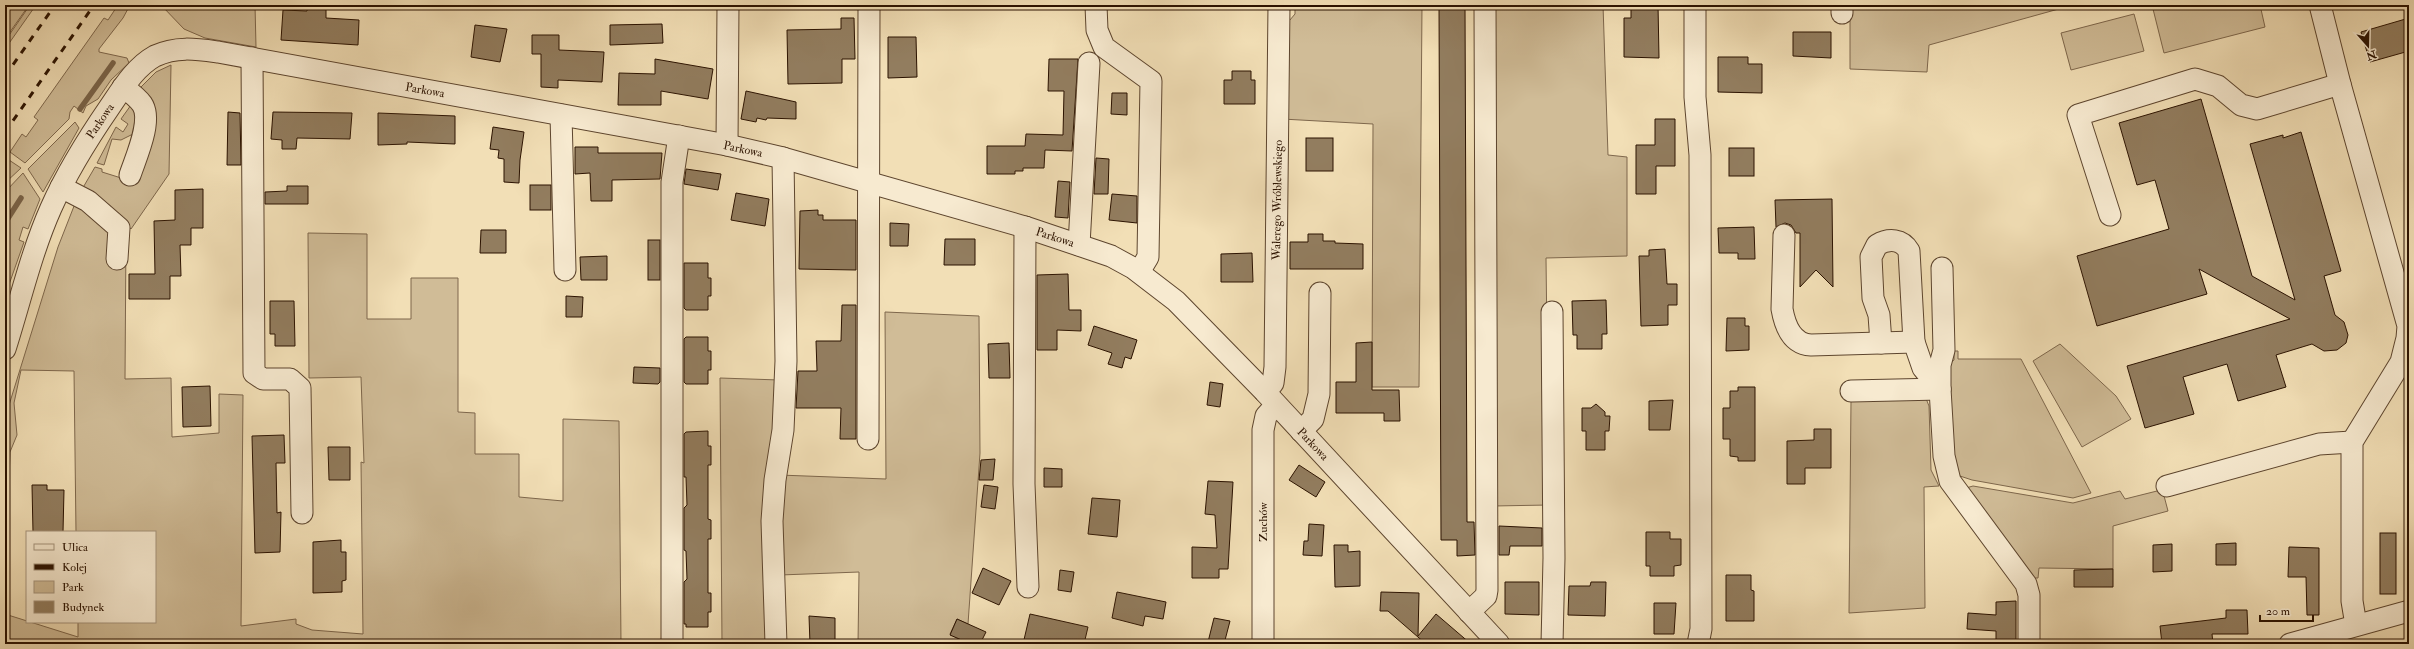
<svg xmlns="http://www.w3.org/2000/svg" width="2414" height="649" viewBox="0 0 2414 649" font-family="'IM FELL Double Pica',serif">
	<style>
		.green { fill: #d0bc97; stroke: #7e674c }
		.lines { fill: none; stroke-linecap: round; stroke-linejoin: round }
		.stream { stroke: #7a6348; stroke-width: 5.5 }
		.building { fill: #927d5f; stroke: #2b1200 }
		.minor-casing { stroke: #5d452e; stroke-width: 23 }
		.minor { stroke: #f7ead0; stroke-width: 21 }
		.rail { stroke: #2b1200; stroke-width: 3; stroke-dasharray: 7 7; stroke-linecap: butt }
		.labels { text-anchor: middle; stroke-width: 4; stroke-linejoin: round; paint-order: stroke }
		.street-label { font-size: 12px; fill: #2b1200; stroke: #f7ead0 }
	</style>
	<rect width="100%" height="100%" fill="#f2dfb6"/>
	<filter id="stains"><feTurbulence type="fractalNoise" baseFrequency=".005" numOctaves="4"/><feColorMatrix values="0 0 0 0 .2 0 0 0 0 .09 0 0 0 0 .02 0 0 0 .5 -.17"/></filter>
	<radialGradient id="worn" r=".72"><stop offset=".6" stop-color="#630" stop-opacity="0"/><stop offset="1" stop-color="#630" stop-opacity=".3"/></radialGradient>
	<g class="green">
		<polygon points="5,5 29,5 5,39"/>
		<polygon points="30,5 36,5 5,49 5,41"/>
		<polygon points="118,5 130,5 123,18 99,49 99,52 127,58 129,63 111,80 98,99 86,106 83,113 74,106 70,112 69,119 25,163 10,152 22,134 26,137 38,120 34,117 104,18 108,20"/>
		<polygon points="161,5 255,5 256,47 205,38 184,29"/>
		<polygon points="1295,5 1422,5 1419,387 1372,387 1373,124 1282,119 1284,27 1295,14"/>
		<polygon points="1492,5 1603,5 1608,155 1627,157 1627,256 1546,258 1549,505 1493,506"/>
		<polygon points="1850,5 2073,5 1929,45 1927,72 1850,69"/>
		<polygon points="2152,5 2260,5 2265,27 2164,53"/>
		<polygon points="2134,14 2144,51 2071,70 2061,33"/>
		<polygon points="171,65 169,174 131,229 106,207 81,191 95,167 102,169 102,172 134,182 149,103 141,87 156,72"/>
		<polygon points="131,105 136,107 135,133 121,140 112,139 104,165 97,163 116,127 123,132 128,124 121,119"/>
		<polygon points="75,122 79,128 43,192 28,169"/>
		<polygon points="6,158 21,168 5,183 5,159"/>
		<polygon points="23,173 40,199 28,229 23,227 19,240 24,242 5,296 5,192"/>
		<polygon points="76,201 126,237 125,379 171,378 172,437 219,433 219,394 243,395 241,626 296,619 296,624 312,630 363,634 361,462 364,463 361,377 309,378 308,233 367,234 367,319 411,319 411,278 458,278 458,412 475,413 475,454 519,454 519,497 563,501 563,419 619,421 621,644 5,644 5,609 8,609 8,615 78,637 78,622 155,622 155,532 76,532 74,371 21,370 14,403 17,435 10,452 9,480 5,473 5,418 58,247"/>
		<polygon points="885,312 979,316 980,453 968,624 957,619 950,634 967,644 858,644 859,572 780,575 780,644 722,644 720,378 779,380 779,475 886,479"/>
		<polygon points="2060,344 2116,396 2131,419 2082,447 2033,361"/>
		<polygon points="1954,351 1958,351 1958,359 2021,359 2091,493 2073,498 1972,480 1957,475 1955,471 1948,365 1954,360"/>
		<polygon points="1925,396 1929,406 1931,470 1939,486 1924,487 1925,608 1849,613 1851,401"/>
		<polygon points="1973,486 2073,503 2120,491 2125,499 2157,491 2163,492 2168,511 2113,526 2113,569 2039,568 2038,578 2032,578 1966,488"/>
	</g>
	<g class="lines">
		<g class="stream">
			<polyline points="80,109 113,63"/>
			<polyline points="5,223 21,198"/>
		</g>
	</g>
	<g class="building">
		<polygon points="307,5 326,5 326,18 359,20 358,45 281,40 283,10 307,11"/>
		<polygon points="1439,5 1465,5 1467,522 1474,522 1475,555 1457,556 1457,540 1441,540"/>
		<polygon points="1631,5 1658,5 1659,58 1624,57 1624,18 1631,18"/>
		<polygon points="841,18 854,18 855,59 842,59 842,83 788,84 787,30 841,29"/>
		<polygon points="2409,18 2409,51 2370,62 2361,32"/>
		<polygon points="662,24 663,43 610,45 610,25"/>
		<polygon points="475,25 507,29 500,62 471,57"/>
		<polygon points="1793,32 1831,32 1831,58 1793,56"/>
		<polygon points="532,35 559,35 559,50 604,52 602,82 558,80 558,88 541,87 541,54 532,54"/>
		<polygon points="888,37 916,37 917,77 888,78"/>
		<polygon points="1718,57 1748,57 1748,64 1762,64 1762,93 1718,92"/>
		<polygon points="655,59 713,69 708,99 661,91 661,105 618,105 619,73 655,74"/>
		<polygon points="1049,59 1078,59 1072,151 1045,150 1044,168 1023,168 1023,171 1015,171 1015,174 987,174 987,146 1025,146 1026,134 1063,135 1064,91 1048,91"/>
		<polygon points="1232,71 1251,71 1251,80 1255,80 1255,104 1224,104 1224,80 1232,80"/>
		<polygon points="746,91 796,102 796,119 767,118 766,120 757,118 756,122 741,119"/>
		<polygon points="1112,93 1127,93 1127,115 1111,114"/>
		<polygon points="2201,99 2252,276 2295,300 2250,144 2283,135 2283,138 2301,132 2341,271 2324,276 2335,315 2344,322 2348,335 2346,343 2337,350 2324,351 2312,344 2276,355 2286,387 2238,401 2227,364 2183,377 2194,414 2145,428 2127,366 2290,319 2199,269 2207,294 2097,326 2077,256 2169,229 2155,180 2137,185 2119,123"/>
		<polygon points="228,112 240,113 241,165 227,165"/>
		<polygon points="273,112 352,113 350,139 297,138 296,149 282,149 282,140 271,139"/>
		<polygon points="378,113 455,116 455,144 407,142 407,144 378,145"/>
		<polygon points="1655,119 1675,119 1675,166 1656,166 1656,194 1636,194 1636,145 1655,145"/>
		<polygon points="493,127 524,132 520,160 519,183 504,182 504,159 498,158 499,150 490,149"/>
		<rect x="1306" y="138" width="27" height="33"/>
		<polygon points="575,147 598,147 598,153 662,153 660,179 612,180 612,201 591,201 590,173 575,174"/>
		<rect x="1729" y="148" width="25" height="28"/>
		<polygon points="1096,158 1109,159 1108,194 1094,194"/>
		<polygon points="686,169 721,174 718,190 684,184"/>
		<polygon points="1058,181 1070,182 1068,218 1055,217"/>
		<rect x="530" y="185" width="21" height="25"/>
		<polygon points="287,186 308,186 308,204 265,204 265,192 287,191"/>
		<polygon points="203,189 203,228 191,228 191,245 180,245 181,276 170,276 170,299 129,299 129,274 155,274 154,221 175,220 175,190"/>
		<polygon points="736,193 769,199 765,226 731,220"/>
		<polygon points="1112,194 1137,196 1137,223 1109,220"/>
		<polygon points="1832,199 1833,287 1816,270 1800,287 1800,233 1796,233 1791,225 1785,223 1776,227 1775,200"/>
		<polygon points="818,210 818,215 823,215 823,220 856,220 856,270 799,269 800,211"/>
		<polygon points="890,223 909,224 908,246 890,246"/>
		<polygon points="1754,227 1755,259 1738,259 1738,253 1719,253 1718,228"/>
		<polygon points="481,230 506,230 506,253 480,253"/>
		<polygon points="1308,234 1323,234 1323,241 1335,241 1335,243 1363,244 1363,269 1290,269 1290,242 1308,242"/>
		<polygon points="945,239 975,239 975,265 944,265"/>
		<rect x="648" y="240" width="12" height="40"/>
		<polygon points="1665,249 1667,284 1677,284 1677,305 1668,305 1668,325 1641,326 1639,256 1649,256 1649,250"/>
		<polygon points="1252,253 1253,282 1221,282 1221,254"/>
		<polygon points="607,256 607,280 581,280 580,257"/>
		<polygon points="684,263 708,263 708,278 711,278 711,296 708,296 708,310 686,310 684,308"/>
		<polygon points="1068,274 1069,310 1081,310 1081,331 1057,330 1057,350 1037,350 1037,275"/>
		<polygon points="566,296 583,297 582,317 566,317"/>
		<polygon points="1606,300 1607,334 1602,334 1602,349 1577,349 1577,335 1573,335 1572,301"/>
		<polygon points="270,301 294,301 295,346 275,346 275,334 270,334"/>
		<polygon points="842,305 856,305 856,439 840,439 841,408 796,408 798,371 817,371 816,341 841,341"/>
		<polygon points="1727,318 1745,318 1745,326 1749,326 1749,350 1726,351"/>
		<polygon points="1094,326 1137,340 1131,359 1125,357 1122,368 1108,364 1112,353 1088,345"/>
		<polygon points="686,337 708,337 708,351 711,351 711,370 708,370 708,384 686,384 684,382 684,339"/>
		<polygon points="1372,342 1372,390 1399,390 1400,421 1384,421 1384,413 1336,413 1336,382 1356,382 1356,343"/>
		<polygon points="1009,343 1010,378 989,378 988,344"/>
		<polygon points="634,367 660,368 660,382 658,384 633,383"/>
		<polygon points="1210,382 1223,384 1220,407 1207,405"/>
		<polygon points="210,386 211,426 183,427 182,387"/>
		<polygon points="1738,387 1755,387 1755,461 1738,461 1738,457 1730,456 1730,439 1723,439 1723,408 1730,408 1730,391 1738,391"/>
		<polygon points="1673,400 1670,430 1649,430 1649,401"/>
		<polygon points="1596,404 1605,412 1605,416 1610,416 1609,431 1605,431 1605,450 1586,450 1586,431 1582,431 1582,408 1591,408"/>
		<polygon points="1814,429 1831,429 1831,468 1805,468 1805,484 1787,484 1787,441 1814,440"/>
		<polygon points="708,431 708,446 711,446 711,465 708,465 708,519 711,520 711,539 708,539 708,593 711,593 711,612 708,612 708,627 686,627 686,624 684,624 684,582 687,579 686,551 684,550 684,508 687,505 686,477 684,477 684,434 686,432"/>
		<polygon points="284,435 285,463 276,463 277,513 281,512 280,552 255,553 252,436"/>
		<polygon points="328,447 350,447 350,480 329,480"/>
		<polygon points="995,459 993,480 979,480 981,460"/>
		<polygon points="1299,465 1325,482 1316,497 1289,480"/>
		<polygon points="1044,468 1062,469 1062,487 1044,487"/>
		<polygon points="1208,481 1233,482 1228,569 1219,569 1219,578 1192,578 1192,547 1217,548 1215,515 1205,514"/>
		<polygon points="32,485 47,485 47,490 64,490 63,532 33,532"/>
		<polygon points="984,485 998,487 995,509 981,507"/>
		<polygon points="1092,498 1120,500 1117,537 1088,534"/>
		<polygon points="1309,524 1324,525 1322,556 1303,555 1304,541 1308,541"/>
		<polygon points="1499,526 1542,528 1542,546 1510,546 1509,555 1499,555"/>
		<polygon points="1646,532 1670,532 1670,539 1681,539 1681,565 1674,566 1674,576 1650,576 1650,566 1646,566"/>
		<rect x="2380" y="533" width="16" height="61"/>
		<polygon points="341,540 341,552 346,552 346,580 342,581 342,592 313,593 313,542"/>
		<polygon points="2236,543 2236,565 2216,565 2216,544"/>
		<polygon points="2172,544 2172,571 2153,572 2153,545"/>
		<polygon points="1334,545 1348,545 1348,552 1360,551 1360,586 1335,587"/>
		<polygon points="2289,547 2319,548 2319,615 2307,615 2306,577 2288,577"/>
		<polygon points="983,568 1011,581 999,605 972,593"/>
		<polygon points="2113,569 2113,587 2074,587 2074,570"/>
		<polygon points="1060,570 1074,572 1071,592 1058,590"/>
		<polygon points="1726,575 1751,575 1751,590 1754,591 1754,621 1726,621"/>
		<polygon points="1505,582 1539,582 1539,615 1505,614"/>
		<polygon points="1591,582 1606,582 1605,616 1568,615 1569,586 1590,586"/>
		<polygon points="1117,592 1166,602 1163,619 1145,616 1143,626 1112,618"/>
		<polygon points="1381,592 1419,593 1418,636 1436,614 1471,644 1426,644 1388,611 1380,611"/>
		<polygon points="2016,601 2016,644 1996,644 1996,631 1967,629 1968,613 1996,615 1996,602"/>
		<polygon points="1654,603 1676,603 1674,634 1654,634"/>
		<polygon points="2226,610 2247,610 2248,634 2212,634 2213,644 2162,644 2160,626 2226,618"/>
		<polygon points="1030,614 1088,627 1084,644 1023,644"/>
		<polygon points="809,616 835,618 835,644 810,644"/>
		<polygon points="1214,618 1230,621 1224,644 1208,642"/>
		<polygon points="957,619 986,632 980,644 971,644 950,635"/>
	</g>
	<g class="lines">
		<defs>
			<g id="minor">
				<polyline points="1096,5 1097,30 1104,47 1151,81 1148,257 1139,272"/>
				<polyline points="1695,5 1695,97 1700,155 1701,629 1698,644"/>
				<polyline points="1842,5 1842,13"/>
				<polyline points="2320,5 2340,84 2408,326 2407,338 2401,362 2352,442 2352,601 2356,625"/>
				<polyline points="252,58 254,373 263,379 290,379 300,388 302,513"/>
				<path d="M123,87c7,5 14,10 19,17 11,16 -6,53 -12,71"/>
				<polyline points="561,115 565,270"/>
				<polyline points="727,145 728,5"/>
				<polyline points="61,187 88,201 119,228 117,259"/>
				<polyline points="2110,215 2078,115 2195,79 2218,86 2241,105 2257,109 2340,84"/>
				<polyline points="1025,227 1024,484 1028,587"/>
				<path d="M1784,235l-2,74c3,17 10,35 29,36l103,-3 9,26 17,21"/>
				<polyline points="1079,245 1089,63"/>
				<polyline points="1942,268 1944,350 1940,365 1940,389 1944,456 1950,481 2026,584 2029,595 2029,644"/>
				<path d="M1881,343l-2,-28 -6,-17 -2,-41 6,-12c12,-7 25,-6 32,6l5,91"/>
				<path d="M5,349c15,-47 26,-96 46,-141 16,-36 36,-68 58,-100 13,-19 26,-41 46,-52 21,-10 41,-7 63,-4l509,93 56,13 242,69 86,29 22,12 43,33 89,91 234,252"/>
				<polyline points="1851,391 1940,389"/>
				<polyline points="1265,392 1273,383 1275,367 1279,5"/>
				<polyline points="1301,431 1313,419 1319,394 1320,293"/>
				<polyline points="868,439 869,5"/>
				<polyline points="2167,486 2319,444 2352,442"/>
				<polyline points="1469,612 1486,596 1487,590 1485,5"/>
				<polyline points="672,644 672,182 679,136"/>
				<polyline points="776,644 772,521 775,480 783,430 786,361 783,158"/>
				<polyline points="1263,644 1263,430 1266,416 1276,405"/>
				<polyline points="1552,644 1554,558 1552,312"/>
				<polyline points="2290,644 2409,611"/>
			</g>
		</defs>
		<use href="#minor" class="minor-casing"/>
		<use href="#minor" class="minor"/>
		<g class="rail">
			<polyline points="5,76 55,5"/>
			<polyline points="5,132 94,5"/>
		</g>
	</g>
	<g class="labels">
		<g class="street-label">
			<text transform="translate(425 90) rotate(10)" y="4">Parkowa</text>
			<text transform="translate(100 121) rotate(-56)" y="4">Parkowa</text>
			<text transform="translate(743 149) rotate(12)" y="4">Parkowa</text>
			<text transform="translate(1277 200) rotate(-89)" y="4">Walerego Wróblewskiego</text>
			<text transform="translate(1055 237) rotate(18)" y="4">Parkowa</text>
			<text transform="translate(1313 444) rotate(47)" y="4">Parkowa</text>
			<text transform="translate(1263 522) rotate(-90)" y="4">Zuchów</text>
		</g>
	</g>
	<rect width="2414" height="649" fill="none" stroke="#f2dfb6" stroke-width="20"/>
	<rect x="6" y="6" width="2402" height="637" fill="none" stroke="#2b1200" stroke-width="2"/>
	<rect x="10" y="10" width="2394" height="629" fill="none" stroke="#2b1200"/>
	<rect x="26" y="531" width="130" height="92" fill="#f7ead0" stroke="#a5947d"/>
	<rect x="34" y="544" width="20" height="6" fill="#f7ead0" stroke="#a5947d"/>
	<text x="62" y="551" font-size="12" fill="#2b1200">Ulica</text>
	<rect x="34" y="564" width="20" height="6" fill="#2b1200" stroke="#a5947d"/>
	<text x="62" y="571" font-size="12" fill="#2b1200">Kolej</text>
	<rect x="34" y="581" width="20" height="12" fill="#d0bc97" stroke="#a5947d"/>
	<text x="62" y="591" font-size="12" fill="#2b1200">Park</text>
	<rect x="34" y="601" width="20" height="12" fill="#927d5f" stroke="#a5947d"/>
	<text x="62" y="611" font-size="12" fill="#2b1200">Budynek</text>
	<g transform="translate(2368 46) rotate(160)" stroke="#f7ead0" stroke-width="3" paint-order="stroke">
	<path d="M0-3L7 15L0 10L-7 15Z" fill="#2b1200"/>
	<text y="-6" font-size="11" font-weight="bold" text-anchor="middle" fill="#2b1200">N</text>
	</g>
	<path d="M2260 615v6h53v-6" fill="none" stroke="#2b1200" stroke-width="2"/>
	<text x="2266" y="615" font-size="12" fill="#2b1200" stroke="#f7ead0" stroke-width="3" paint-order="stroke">20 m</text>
	<rect width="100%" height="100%" filter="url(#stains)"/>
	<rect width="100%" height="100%" fill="url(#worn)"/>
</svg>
